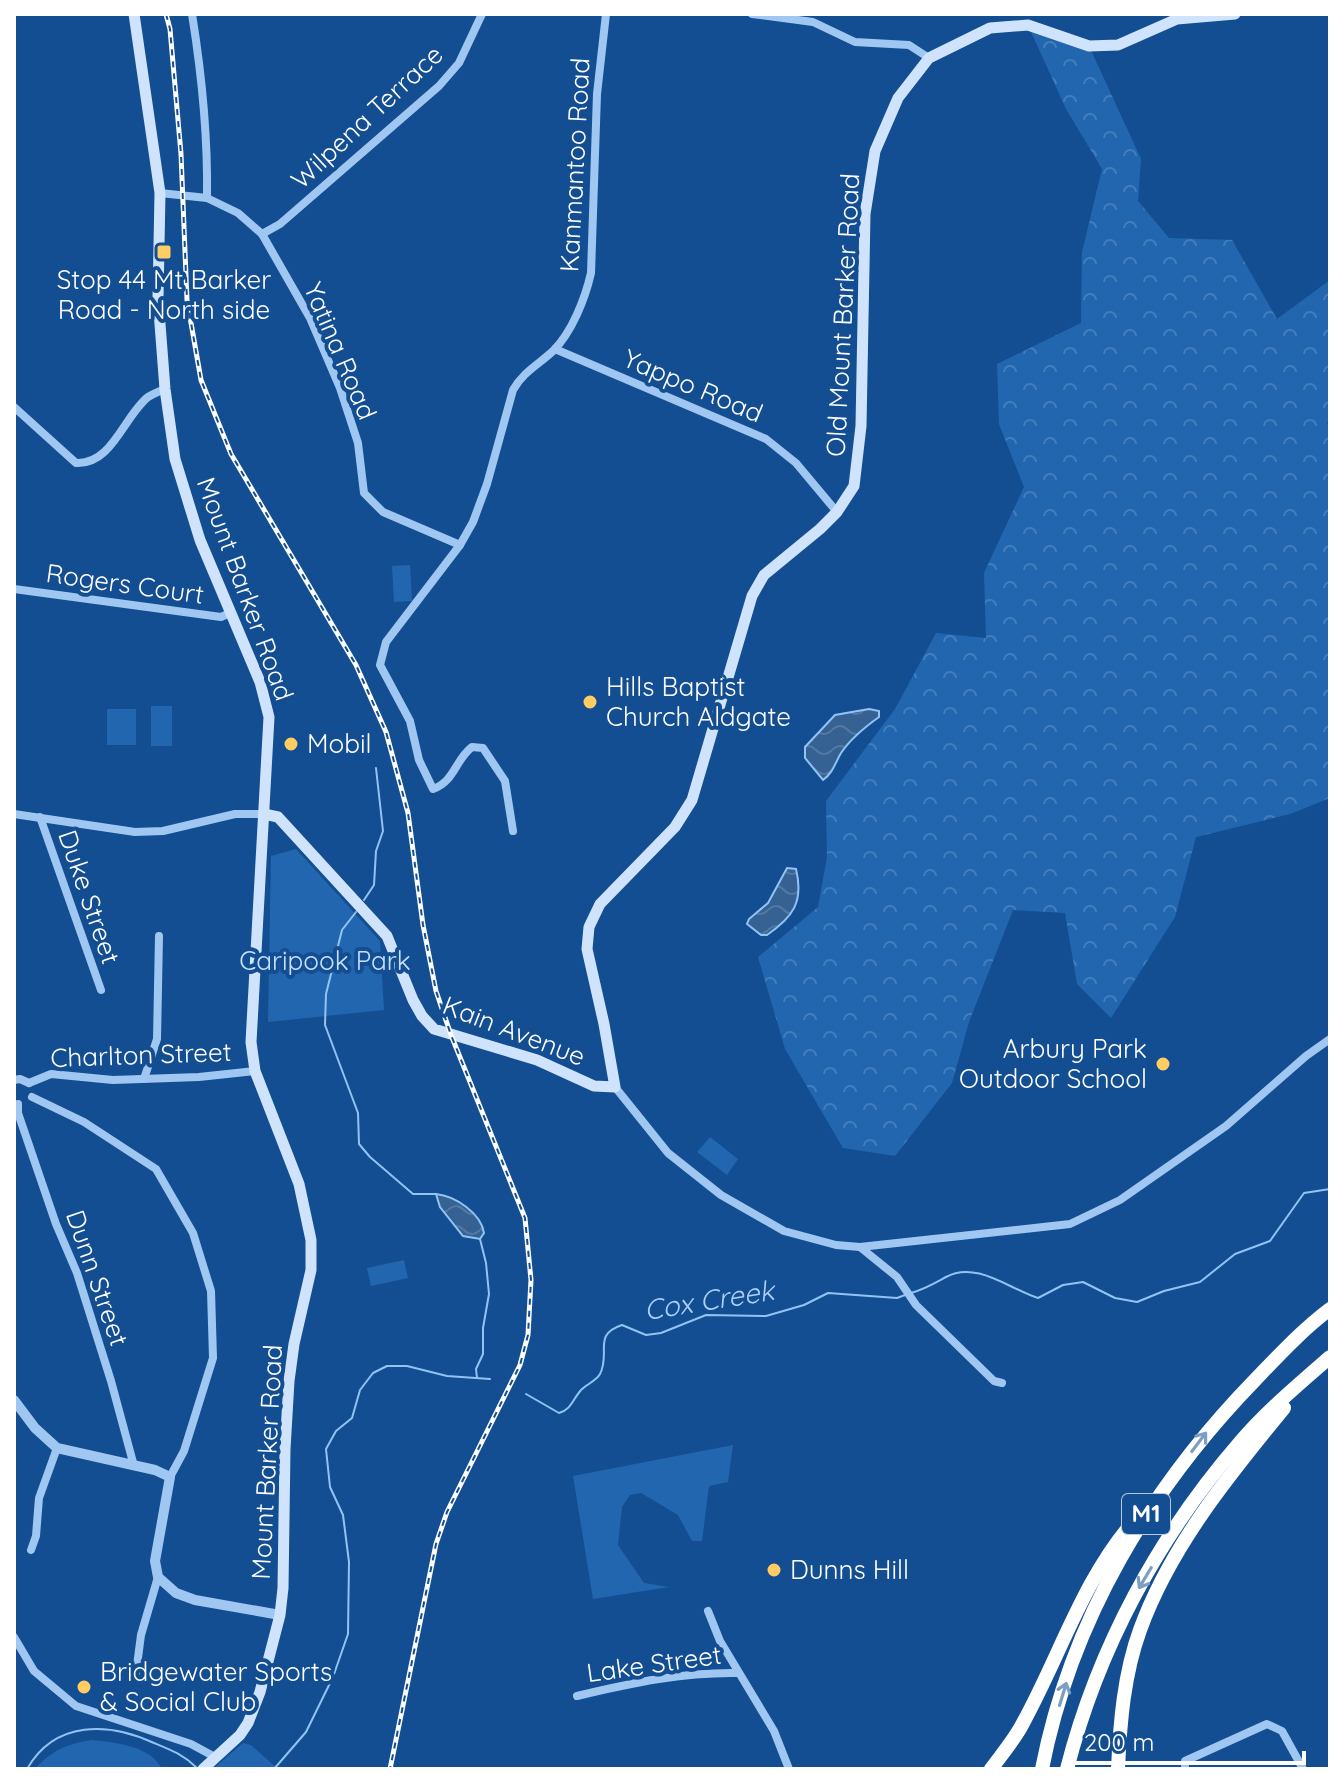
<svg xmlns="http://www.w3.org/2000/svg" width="1344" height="1783" viewBox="0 0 1344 1783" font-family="Quicksand,sans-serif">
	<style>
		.forest { fill: url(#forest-crowns) }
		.green { fill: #2266af }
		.water { fill: url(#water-waves); stroke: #92c3f5; stroke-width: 2 }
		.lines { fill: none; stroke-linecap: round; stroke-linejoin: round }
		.stream { stroke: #92c3f5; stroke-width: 2 }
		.minor { stroke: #a0c7f2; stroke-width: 8 }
		.tertiary { stroke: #a0c7f2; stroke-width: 10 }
		.secondary { stroke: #cfe4fc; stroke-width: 11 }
		.motorway { stroke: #fff; stroke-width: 14 }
		.rail-casing { stroke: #fff; stroke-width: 5 }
		.rail { stroke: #134e92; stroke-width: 2; stroke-dasharray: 6; stroke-linecap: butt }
		.oneway { stroke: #7d9ec3 }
		.poi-dot { fill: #ffcd61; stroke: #134e92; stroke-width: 3 }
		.labels { text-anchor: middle; stroke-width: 8; stroke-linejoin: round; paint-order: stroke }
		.shield { fill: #134e92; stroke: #b8cade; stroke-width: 2 }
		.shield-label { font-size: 24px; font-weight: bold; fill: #fff }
		.street-label { font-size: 26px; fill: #fff; stroke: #134e92 }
		.poi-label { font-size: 26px; fill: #fff; stroke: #134e92; text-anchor: start }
		.park-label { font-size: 26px; fill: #c7e1fd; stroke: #134e92 }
		.water-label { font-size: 28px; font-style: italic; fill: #acd1f9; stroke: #134e92 }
	</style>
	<defs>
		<pattern id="forest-crowns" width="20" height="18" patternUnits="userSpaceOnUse" patternTransform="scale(2)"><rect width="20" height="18" fill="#2266af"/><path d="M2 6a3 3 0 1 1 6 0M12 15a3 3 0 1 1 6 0" fill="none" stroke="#437dbb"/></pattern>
		<pattern id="water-waves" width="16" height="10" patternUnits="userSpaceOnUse" patternTransform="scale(2)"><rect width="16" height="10" fill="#356193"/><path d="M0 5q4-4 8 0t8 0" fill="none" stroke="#5379a3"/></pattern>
	</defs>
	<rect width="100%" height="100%" fill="#134e92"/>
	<polygon class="forest" points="1028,25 1089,46 1141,159 1138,201 1169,238 1232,240 1277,319 1330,280 1330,420 1327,423 1330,427 1330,798 1290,814 1196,837 1175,917 1111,1018 1077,984 1065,913 1013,910 969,1022 952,1083 895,1156 843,1148 785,1049 758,957 818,907 827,857 826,801 895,709 936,633 986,638 984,573 1024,487 999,424 997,364 1081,323 1082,252 1102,169 1066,109"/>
	<g class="green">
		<polygon points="410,565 412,601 394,602 392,566"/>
		<rect x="151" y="706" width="21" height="40"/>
		<rect x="107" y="709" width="29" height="36"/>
		<polygon points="296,849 380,941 384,1010 268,1022 271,856"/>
		<polygon points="710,1137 738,1159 727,1175 697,1152"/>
		<polygon points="404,1260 408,1278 371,1286 367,1268"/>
		<polygon points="733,1445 728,1482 709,1486 702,1541 692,1541 678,1515 641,1493 630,1495 622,1507 618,1545 644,1583 669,1587 593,1599 573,1476"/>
		<path d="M92,1740c22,2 59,6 70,29h-127c17,-19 32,-25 57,-29z"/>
		<polygon points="243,1743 251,1745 278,1769 213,1769"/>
	</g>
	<g class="water">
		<path d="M869,709l10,2v6c-14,10 -28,21 -38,36 -6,10 -8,20 -18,27l-18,-22v-11l30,-32z"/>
		<path d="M787,868l9,1c8,33 -3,48 -29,66h-6l-14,-11 2,-5 19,-16z"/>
		<path d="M436,1194c19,2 45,19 48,39l-4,6 -17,-3 -23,-29z"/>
	</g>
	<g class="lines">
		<g class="stream">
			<polyline points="364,900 374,885 376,851 383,831 376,768"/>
			<polyline points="356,912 342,930 326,994 325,1025 358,1113 359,1144 370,1157 413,1194 436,1194"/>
			<path d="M911,1293c14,-4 24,-10 35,-16 30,-17 65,13 92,21l25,-13 20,-3 32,16 22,4 27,-11 36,-9 35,-28 35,-13 34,-48 26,-4"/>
			<polyline points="477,1378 476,1369 483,1354 483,1328 489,1294 486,1263 480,1239"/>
			<path d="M526,1394l33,19c12,-3 14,-14 22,-23 6,-6 15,-9 19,-16 11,-22 -8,-39 22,-49l24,10 15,-2 45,-18 60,1 38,-11 24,-12 69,5 8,-3"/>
			<path d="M27,1769c28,-49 82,-47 127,-26 17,7 30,12 43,25"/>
			<polyline points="274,1769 306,1732 333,1677 348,1634 349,1562 343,1515 330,1487 326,1449 336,1431 352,1418 360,1390 373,1373 387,1366 407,1366 447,1376 490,1379"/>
		</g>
		<g class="minor">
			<path d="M192,14c10,62 16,121 15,184"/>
			<polyline points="752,14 813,22 855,42 909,45 929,58"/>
			<polyline points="160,193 207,198 238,213 262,234 310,318 340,388 358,443 364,493 383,512 460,545"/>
			<polyline points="262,234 280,224 439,86 459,63 482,14"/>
			<polyline points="555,349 766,439 796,463 837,512"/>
			<path d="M14,407l62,56c36,2 48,-47 72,-66 5,-3 12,-6 17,-8"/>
			<polyline points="14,589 221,617 230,613"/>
			<polyline points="14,814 135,832 163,831 235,814 264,814"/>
			<polyline points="40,817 101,990"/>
			<path d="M513,831l-8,-50 -22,-33 -11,-1c-17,13 -17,34 -39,42l-14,-29 -9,-39 -30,-56 6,-23 74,-97 13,-23 14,-38 26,-94c10,-18 25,-25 40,-39 19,-19 32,-52 38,-78l6,-179 9,-80"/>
			<polyline points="144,1079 157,1039 159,936"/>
			<polyline points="14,1080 20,1079 29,1083"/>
			<polyline points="29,1083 51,1074 113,1080 199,1077 255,1071"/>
			<polyline points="615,1087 668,1153 721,1195 784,1231 836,1245 860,1247 897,1277 916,1305 994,1381 1002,1383"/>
			<polyline points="32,1097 84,1122 156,1169 193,1233 211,1291 213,1358 184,1451 170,1477"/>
			<polyline points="18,1104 18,1113 56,1224 77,1273 111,1381 134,1466"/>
			<polyline points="860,1247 1070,1224 1120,1200 1226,1126 1306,1056 1330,1039"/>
			<polyline points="31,1550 36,1536 39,1498 57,1448"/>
			<polyline points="708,1611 720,1641 774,1731 789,1769"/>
			<polyline points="14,1637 34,1671 76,1706 191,1744 215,1757"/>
			<polyline points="136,1673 141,1635 158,1577"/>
			<path d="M577,1696c54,-13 106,-24 161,-23"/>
			<polyline points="1185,1769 1185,1761 1267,1724 1282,1731 1303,1769"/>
		</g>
		<polyline class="tertiary" points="14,1400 35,1428 57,1448 155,1470 170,1477 155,1561 158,1577 176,1593 195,1600 280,1615"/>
		<g class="secondary">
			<polyline points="134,14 160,193 158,298 165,389 175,459 200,540 260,682 269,717 251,1042 255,1071 299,1184 311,1240 311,1270 294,1344 289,1381 285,1449 283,1588 280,1615 260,1692 248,1723 240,1735 203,1769"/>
			<polyline points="264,814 278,817 387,936 413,1000 422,1016 434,1029 537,1060 594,1086 615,1087 604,1024 587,949 589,927 600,904 675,827 692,800 752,596 764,575 820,529 837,512 854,486 861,426 865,214 875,151 898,98 929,58 990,28 1028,25 1089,46 1118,45 1177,19 1235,14"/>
		</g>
		<g class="motorway">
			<path d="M991,1769c11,-15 24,-30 32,-46 37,-67 60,-144 111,-202"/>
			<path d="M1042,1769c29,-149 108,-281 213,-389 23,-24 48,-51 75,-71"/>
			<path d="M1067,1769c31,-121 92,-234 174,-328 27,-31 58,-57 89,-84"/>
			<path d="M1118,1769c2,-47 6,-95 22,-139 30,-83 89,-155 144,-222"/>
		</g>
		<defs>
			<polyline id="rail" points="166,14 170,29 181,154 187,300 201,380 231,454 356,665 386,732 408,813 423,925 436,991 451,1035 525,1218 531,1280 528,1335 520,1365 447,1512 436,1544 390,1769"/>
		</defs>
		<use href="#rail" class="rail-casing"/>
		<use href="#rail" class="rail"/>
	</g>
	<defs><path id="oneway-shaft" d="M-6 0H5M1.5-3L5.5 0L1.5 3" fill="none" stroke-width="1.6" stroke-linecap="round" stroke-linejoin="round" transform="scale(2)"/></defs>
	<g class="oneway">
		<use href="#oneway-shaft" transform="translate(1199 1442) rotate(-53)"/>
		<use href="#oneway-shaft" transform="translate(1145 1578) rotate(121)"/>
		<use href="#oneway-shaft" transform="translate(1063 1694) rotate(-73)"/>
	</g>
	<g class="poi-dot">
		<rect x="156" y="244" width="16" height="16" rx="4"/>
		<circle cx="590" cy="702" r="8"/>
		<circle cx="291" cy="744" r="8"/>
		<circle cx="1163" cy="1064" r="8"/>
		<circle cx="774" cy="1570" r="8"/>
		<circle cx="84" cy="1687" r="8"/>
	</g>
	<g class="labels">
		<rect class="shield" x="1122" y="1494" width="48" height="40" rx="6"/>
		<g class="shield-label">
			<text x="1146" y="1522">M1</text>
		</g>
		<g class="street-label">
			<text transform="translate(367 117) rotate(-43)" y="9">Wilpena Terrace</text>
			<text transform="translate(575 165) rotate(-87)" y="9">Kanmantoo Road</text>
			<text transform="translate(843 315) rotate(-87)" y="9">Old Mount Barker Road</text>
			<text transform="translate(340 351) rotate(67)" y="9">Yatina Road</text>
			<text transform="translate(693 386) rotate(23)" y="9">Yappo Road</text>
			<text transform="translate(125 584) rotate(8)" y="9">Rogers Court</text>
			<text transform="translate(245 589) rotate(70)" y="9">Mount Barker Road</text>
			<text transform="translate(89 897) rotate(71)" y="9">Duke Street</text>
			<text transform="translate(514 1031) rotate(21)" y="9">Kain Avenue</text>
			<text transform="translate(141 1055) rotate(-2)" y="9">Charlton Street</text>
			<text transform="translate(97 1278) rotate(71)" y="9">Dunn Street</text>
			<text transform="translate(267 1462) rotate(-87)" y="9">Mount Barker Road</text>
			<text transform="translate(654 1664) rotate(-8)" y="9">Lake Street</text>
		</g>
		<g class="poi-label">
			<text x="164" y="289" text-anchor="middle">Stop 44 Mt Barker<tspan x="164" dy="30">Road - North side</tspan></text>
			<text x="606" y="696">Hills Baptist<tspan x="606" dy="30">Church Aldgate</tspan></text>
			<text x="307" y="753">Mobil</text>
			<text x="1147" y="1058" text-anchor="end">Arbury Park<tspan x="1147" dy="30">Outdoor School</tspan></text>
			<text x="790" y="1579">Dunns Hill</text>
			<text x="100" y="1681">Bridgewater Sports<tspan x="100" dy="30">&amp; Social Club</tspan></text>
		</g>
		<g class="park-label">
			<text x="325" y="970">Caripook Park</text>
		</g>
		<g class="water-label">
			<text transform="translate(709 1300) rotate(-9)" y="10">Cox Creek</text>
		</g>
	</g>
	<rect width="1344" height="1783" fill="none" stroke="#ffffff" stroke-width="32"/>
	<path d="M1072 1751v12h232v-12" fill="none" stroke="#ffffff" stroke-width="4"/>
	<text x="1084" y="1751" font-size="24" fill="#ffffff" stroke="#134e92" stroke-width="6" paint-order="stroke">200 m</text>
</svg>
